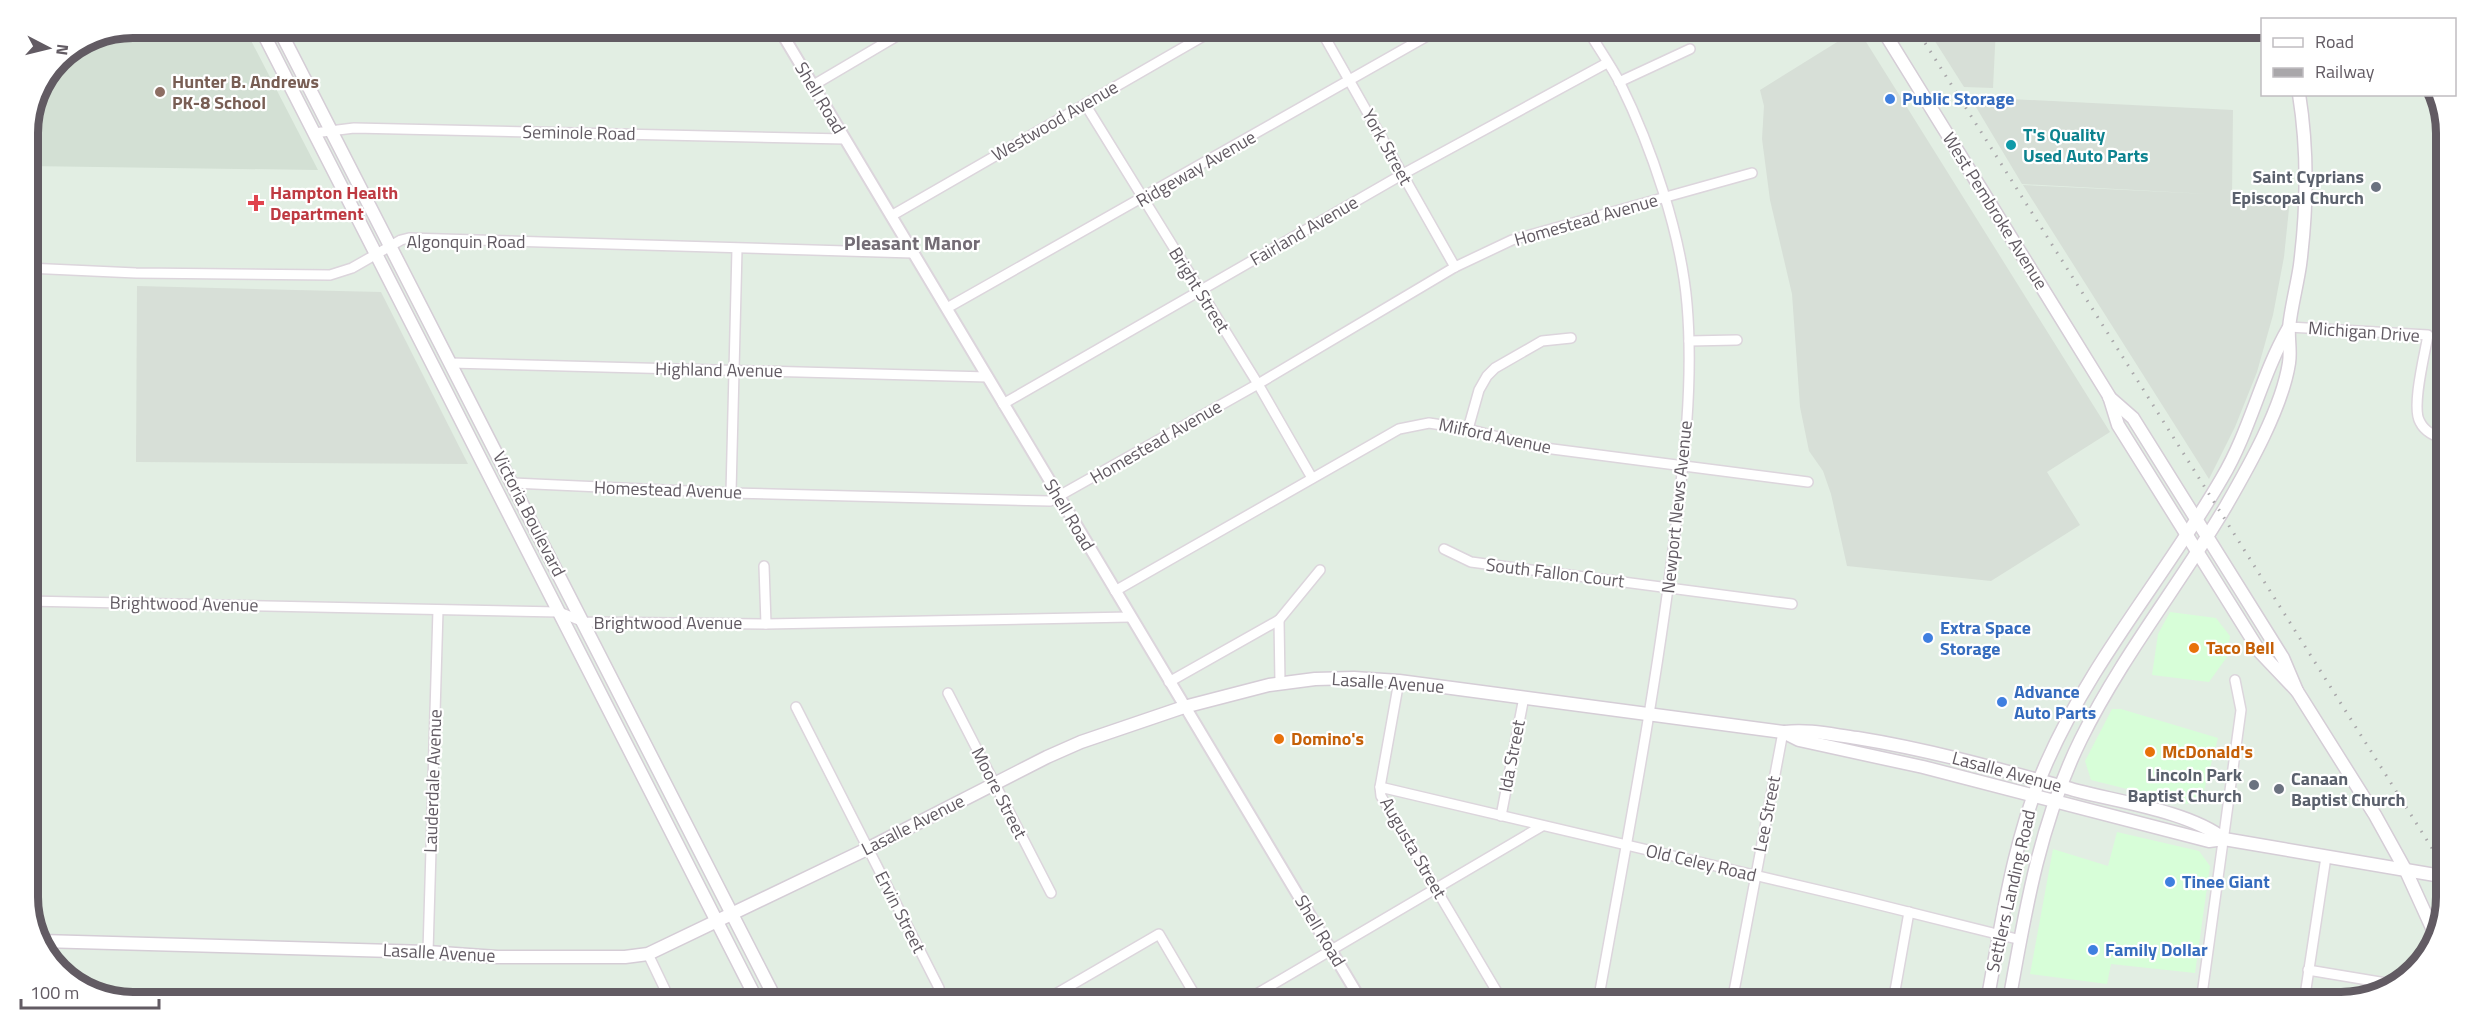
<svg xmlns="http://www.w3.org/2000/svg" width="2474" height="1029" viewBox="0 0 2474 1029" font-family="'Titillium Web',sans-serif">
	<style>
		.commercial { fill: #d7fed8 }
		.industrial { fill: #d7dfd7 }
		.education { fill: #d3e0d4 }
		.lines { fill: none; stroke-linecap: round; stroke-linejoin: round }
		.minor-casing { stroke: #dcd5dc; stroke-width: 12 }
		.tertiary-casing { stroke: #dcd5dc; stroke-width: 14 }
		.secondary-casing { stroke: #d5cdd6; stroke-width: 15 }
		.minor { stroke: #fff; stroke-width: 9 }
		.tertiary { stroke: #fff; stroke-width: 10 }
		.secondary { stroke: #fff; stroke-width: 12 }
		.rail { stroke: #a9a7aa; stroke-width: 3; stroke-dasharray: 1.5 8; stroke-linecap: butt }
		.education-dot { fill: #8d6e63; stroke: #fff; stroke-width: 2 }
		.shop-dot { fill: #3f7fe0; stroke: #fff; stroke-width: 2 }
		.culture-dot { fill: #0f9aa8; stroke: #fff; stroke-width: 2 }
		.worship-dot { fill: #6b7280; stroke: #fff; stroke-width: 2 }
		.health-dot { fill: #e0444e; stroke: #fff; stroke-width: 2 }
		.food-dot { fill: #e8710a; stroke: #fff; stroke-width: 2 }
		.labels { text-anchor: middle; stroke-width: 4.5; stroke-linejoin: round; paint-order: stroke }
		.education-label { font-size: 18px; font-weight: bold; fill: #785e54; stroke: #fff; text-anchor: start }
		.street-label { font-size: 18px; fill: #625b63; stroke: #fff }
		.shop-label { font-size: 18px; font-weight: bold; fill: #366cbe; stroke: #fff; text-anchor: start }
		.culture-label { font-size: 18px; font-weight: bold; fill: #0d838f; stroke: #fff; text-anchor: start }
		.worship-label { font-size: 18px; font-weight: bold; fill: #5b616d; stroke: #fff; text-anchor: end }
		.health-label { font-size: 18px; font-weight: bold; fill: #be3a42; stroke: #fff; text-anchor: start }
		.food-label { font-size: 18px; font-weight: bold; fill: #c56008; stroke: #fff; text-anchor: start }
		.neighbourhood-label { font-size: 20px; font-weight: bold; fill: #736c75; stroke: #fff }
		.rim { fill: none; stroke: #625b63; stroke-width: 8 }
	</style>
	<rect width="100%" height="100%" fill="#e2eee3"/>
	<g class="commercial">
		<polygon points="2170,612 2216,618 2230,636 2227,657 2209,682 2152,675 2158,634"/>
		<polygon points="2112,709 2121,709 2218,738 2202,798 2187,804 2091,780 2085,761"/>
		<polygon points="2117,832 2199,851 2210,866 2195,973 2111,964 2107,984 2030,974 2053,849 2108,866"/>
	</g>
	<g class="industrial">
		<polygon points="1926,27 1996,27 1993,88 1964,87"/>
		<polygon points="1858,29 2110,432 2047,472 2080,525 1991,581 1847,566 1831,494 1823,471 1809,451 1800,407 1792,294 1770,200 1762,139 1764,106 1760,90"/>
		<polygon points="1970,97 2233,110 2232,196 2290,199 2284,257 2273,315 2257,372 2235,427 2209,479 2023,185 2209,194 2022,184"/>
		<polygon points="137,286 381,292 468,464 136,462"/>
	</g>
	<polygon class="education" points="133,27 244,27 318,170 27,166 27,126 58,58 93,35"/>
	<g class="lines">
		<defs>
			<g id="minor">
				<polyline points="738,27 778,28"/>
				<polyline points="1319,27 1455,267"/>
				<path d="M1586,27c11,19 24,37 34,56 31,63 61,150 67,221 7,82 -4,165 -14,246 -19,152 -48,301 -75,452"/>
				<polyline points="1619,82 1690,49"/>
				<polyline points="812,86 912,27"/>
				<polyline points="1085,104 1258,384 1312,478"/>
				<polyline points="314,133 354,128 845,139"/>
				<polyline points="891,216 1219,27"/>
				<polyline points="27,268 136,273 330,275 352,268 401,240 409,238 913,253"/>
				<polyline points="947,308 1443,27"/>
				<path d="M2289,327l139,8c-3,18 -17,73 -8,87 5,10 16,15 27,17"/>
				<polyline points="1689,341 1737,340"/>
				<polyline points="450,363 988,377"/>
				<polyline points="1003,404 1403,174 1607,63"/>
				<polyline points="1468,429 1479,390 1487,376 1495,368 1542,341 1571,338"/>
				<polyline points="513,483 731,493 1050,501 1258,384 1455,267 1512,240 1752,173"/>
				<polyline points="731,493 737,249"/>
				<polyline points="1444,549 1471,562 1792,604"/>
				<polyline points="764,566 766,624"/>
				<polyline points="1115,591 1399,429 1429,423 1468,429 1537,447 1808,482"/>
				<polyline points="27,601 559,612 584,622 766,624 1130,617"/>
				<polyline points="1279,620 1280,683"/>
				<polyline points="1399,681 1380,787 1381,796 1503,1002"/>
				<polyline points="1169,682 1279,620 1320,570"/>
				<polyline points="948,693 1051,893"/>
				<polyline points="796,707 939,988"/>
				<polyline points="27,738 31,740"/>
				<polyline points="1380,787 1856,899 2021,940"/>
				<polyline points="1501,816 1524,697"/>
				<polyline points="428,952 438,610"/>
				<polyline points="648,954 671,1002"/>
				<polyline points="2308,970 2398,985"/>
				<polyline points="1042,1002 1159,934 1199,1002"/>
				<polyline points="1243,1002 1542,826"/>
				<polyline points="1732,1002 1783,732"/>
				<polyline points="1893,1002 1909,912"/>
				<polyline points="2201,1002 2241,710 2235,680"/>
				<polyline points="2304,1002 2326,857"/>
			</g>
			<polyline id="tertiary" points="778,27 1362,1002"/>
			<g id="secondary">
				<polyline points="260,27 758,1002"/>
				<polyline points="278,27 777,1002"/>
				<polyline points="1881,27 2109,396 2118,425 2260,652 2297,691"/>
				<polyline points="2109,397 2133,418 2283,658 2297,691 2375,815 2406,871 2437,939"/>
				<path d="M1785,732c24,-3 48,3 72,6 75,12 148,33 221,53 42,11 112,21 146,48"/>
				<polyline points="41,941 428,952 497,957 625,957 648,954 867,849 1047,757 1081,742 1184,707 1269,685 1315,679 1354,678 1399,681 1783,732 1799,740 1923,767 2209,841 2224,839 2447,877"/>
				<path d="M1987,1002c15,-80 26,-163 59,-238 45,-103 120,-189 176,-286 28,-47 39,-102 66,-149"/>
				<path d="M2009,1002c16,-91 31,-180 72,-263 41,-83 99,-155 145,-233 23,-40 56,-98 63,-143 2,-12 -1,-24 0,-35 2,-21 8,-42 11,-63 7,-55 8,-115 -1,-171"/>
			</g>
		</defs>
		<use href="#minor" class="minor-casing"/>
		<use href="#tertiary" class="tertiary-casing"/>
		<use href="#secondary" class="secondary-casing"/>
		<use href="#minor" class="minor"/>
		<use href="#tertiary" class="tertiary"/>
		<use href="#secondary" class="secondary"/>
		<polyline class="rail" points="1915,27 2447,872"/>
	</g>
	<circle class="education-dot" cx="160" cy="92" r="6"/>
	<g class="shop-dot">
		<circle cx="1890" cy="99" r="6"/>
		<circle cx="1928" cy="638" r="6"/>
		<circle cx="2002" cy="702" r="6"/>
		<circle cx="2170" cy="882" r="6"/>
		<circle cx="2093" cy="950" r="6"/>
	</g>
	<circle class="culture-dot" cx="2011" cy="145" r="6"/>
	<g class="worship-dot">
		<circle cx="2376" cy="187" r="6"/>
		<circle cx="2254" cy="785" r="6"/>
		<circle cx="2279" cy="789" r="6"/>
	</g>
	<path class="health-dot" d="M253 194h6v6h6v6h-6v6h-6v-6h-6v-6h6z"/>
	<g class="food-dot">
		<circle cx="2194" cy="648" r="6"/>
		<circle cx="1279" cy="739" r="6"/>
		<circle cx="2150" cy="752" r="6"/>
	</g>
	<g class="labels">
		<g class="education-label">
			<text x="172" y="88">Hunter B. Andrews<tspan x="172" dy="21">PK-8 School</tspan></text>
		</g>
		<g class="street-label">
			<text transform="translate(820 98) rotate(59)" y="6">Shell Road</text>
			<text transform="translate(1055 121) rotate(-30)" y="6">Westwood Avenue</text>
			<text transform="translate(579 133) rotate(1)" y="6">Seminole Road</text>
			<text transform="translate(1387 147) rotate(61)" y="6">York Street</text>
			<text transform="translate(1196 169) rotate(-30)" y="6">Ridgeway Avenue</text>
			<text transform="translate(1995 211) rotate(58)" y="6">West Pembroke Avenue</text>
			<text transform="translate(1586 220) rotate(-16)" y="6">Homestead Avenue</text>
			<text transform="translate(1304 231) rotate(-30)" y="6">Fairland Avenue</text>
			<text x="466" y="248">Algonquin Road</text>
			<text transform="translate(1199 290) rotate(58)" y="6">Bright Street</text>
			<text transform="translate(2364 332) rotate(4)" y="6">Michigan Drive</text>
			<text transform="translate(719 370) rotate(1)" y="6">Highland Avenue</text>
			<text transform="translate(1495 436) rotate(12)" y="6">Milford Avenue</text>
			<text transform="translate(1156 442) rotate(-30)" y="6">Homestead Avenue</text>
			<text transform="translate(668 490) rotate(2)" y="6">Homestead Avenue</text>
			<text transform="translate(1677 507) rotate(-84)" y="6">Newport News Avenue</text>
			<text transform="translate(529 514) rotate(63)" y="6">Victoria Boulevard</text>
			<text transform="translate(1069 515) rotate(59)" y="6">Shell Road</text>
			<text transform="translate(1555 573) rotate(7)" y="6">South Fallon Court</text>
			<text transform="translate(184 604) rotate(1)" y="6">Brightwood Avenue</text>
			<text x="668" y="629">Brightwood Avenue</text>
			<text transform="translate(1388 683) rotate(4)" y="6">Lasalle Avenue</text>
			<text transform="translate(1512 756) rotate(-79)" y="6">Ida Street</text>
			<text transform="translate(2007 772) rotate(15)" y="6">Lasalle Avenue</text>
			<text transform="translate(433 781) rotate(-88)" y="6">Lauderdale Avenue</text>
			<text transform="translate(999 793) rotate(63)" y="6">Moore Street</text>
			<text transform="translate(1767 814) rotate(-79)" y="6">Lee Street</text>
			<text transform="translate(913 825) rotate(-27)" y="6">Lasalle Avenue</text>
			<text transform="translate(1413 848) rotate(60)" y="6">Augusta Street</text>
			<text transform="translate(1701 863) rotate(13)" y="6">Old Celey Road</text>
			<text transform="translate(2011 891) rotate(-77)" y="6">Settlers Landing Road</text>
			<text transform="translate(900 912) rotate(63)" y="6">Ervin Street</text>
			<text transform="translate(1320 931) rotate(59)" y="6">Shell Road</text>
			<text transform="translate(439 953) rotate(3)" y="6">Lasalle Avenue</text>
		</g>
		<g class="shop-label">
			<text x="1902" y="105">Public Storage</text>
			<text x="1940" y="634">Extra Space<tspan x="1940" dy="21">Storage</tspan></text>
			<text x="2014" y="698">Advance<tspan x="2014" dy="21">Auto Parts</tspan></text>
			<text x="2182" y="888">Tinee Giant</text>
			<text x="2105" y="956">Family Dollar</text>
		</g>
		<g class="culture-label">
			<text x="2023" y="141">T's Quality<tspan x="2023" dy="21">Used Auto Parts</tspan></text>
		</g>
		<g class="worship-label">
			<text x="2364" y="183">Saint Cyprians<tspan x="2364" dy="21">Episcopal Church</tspan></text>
			<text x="2242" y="781">Lincoln Park<tspan x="2242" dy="21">Baptist Church</tspan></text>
			<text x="2291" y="785" text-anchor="start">Canaan<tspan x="2291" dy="21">Baptist Church</tspan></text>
		</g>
		<g class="health-label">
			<text x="270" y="199">Hampton Health<tspan x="270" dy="21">Department</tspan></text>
		</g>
		<g class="food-label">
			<text x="2206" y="654">Taco Bell</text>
			<text x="1291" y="745">Domino's</text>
			<text x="2162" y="758">McDonald's</text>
		</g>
		<g class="neighbourhood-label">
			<text x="912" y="250">Pleasant Manor</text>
		</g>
	</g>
	<path d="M0 0H2474V1029H0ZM133 38H2341A95 95 0 0 1 2436 133V897A95 95 0 0 1 2341 992H133A95 95 0 0 1 38 897V133A95 95 0 0 1 133 38Z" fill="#fff" fill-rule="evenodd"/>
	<path class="rim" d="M133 38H2341A95 95 0 0 1 2436 133V897A95 95 0 0 1 2341 992H133A95 95 0 0 1 38 897V133A95 95 0 0 1 133 38Z"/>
	<rect x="2261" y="18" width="195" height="78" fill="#ffffff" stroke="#c0bdc1" stroke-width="1.5"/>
	<rect x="2273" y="38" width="30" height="9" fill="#ffffff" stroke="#c0bdc1" stroke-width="1.5"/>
	<text x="2315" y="48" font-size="18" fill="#625b63">Road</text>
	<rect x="2273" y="68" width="30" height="9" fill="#a9a7aa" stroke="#c0bdc1" stroke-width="1.5"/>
	<text x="2315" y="78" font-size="18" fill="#625b63">Railway</text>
	<g transform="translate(48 48) rotate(97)" stroke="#ffffff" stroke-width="4.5" paint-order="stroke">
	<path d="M0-4.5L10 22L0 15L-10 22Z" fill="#625b63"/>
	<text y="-9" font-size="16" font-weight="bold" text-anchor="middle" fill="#625b63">N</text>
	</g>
	<path d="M21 999v9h138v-9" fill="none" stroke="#625b63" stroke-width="3"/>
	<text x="30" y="999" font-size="18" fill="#625b63" stroke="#ffffff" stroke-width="4.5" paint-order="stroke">100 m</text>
</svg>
